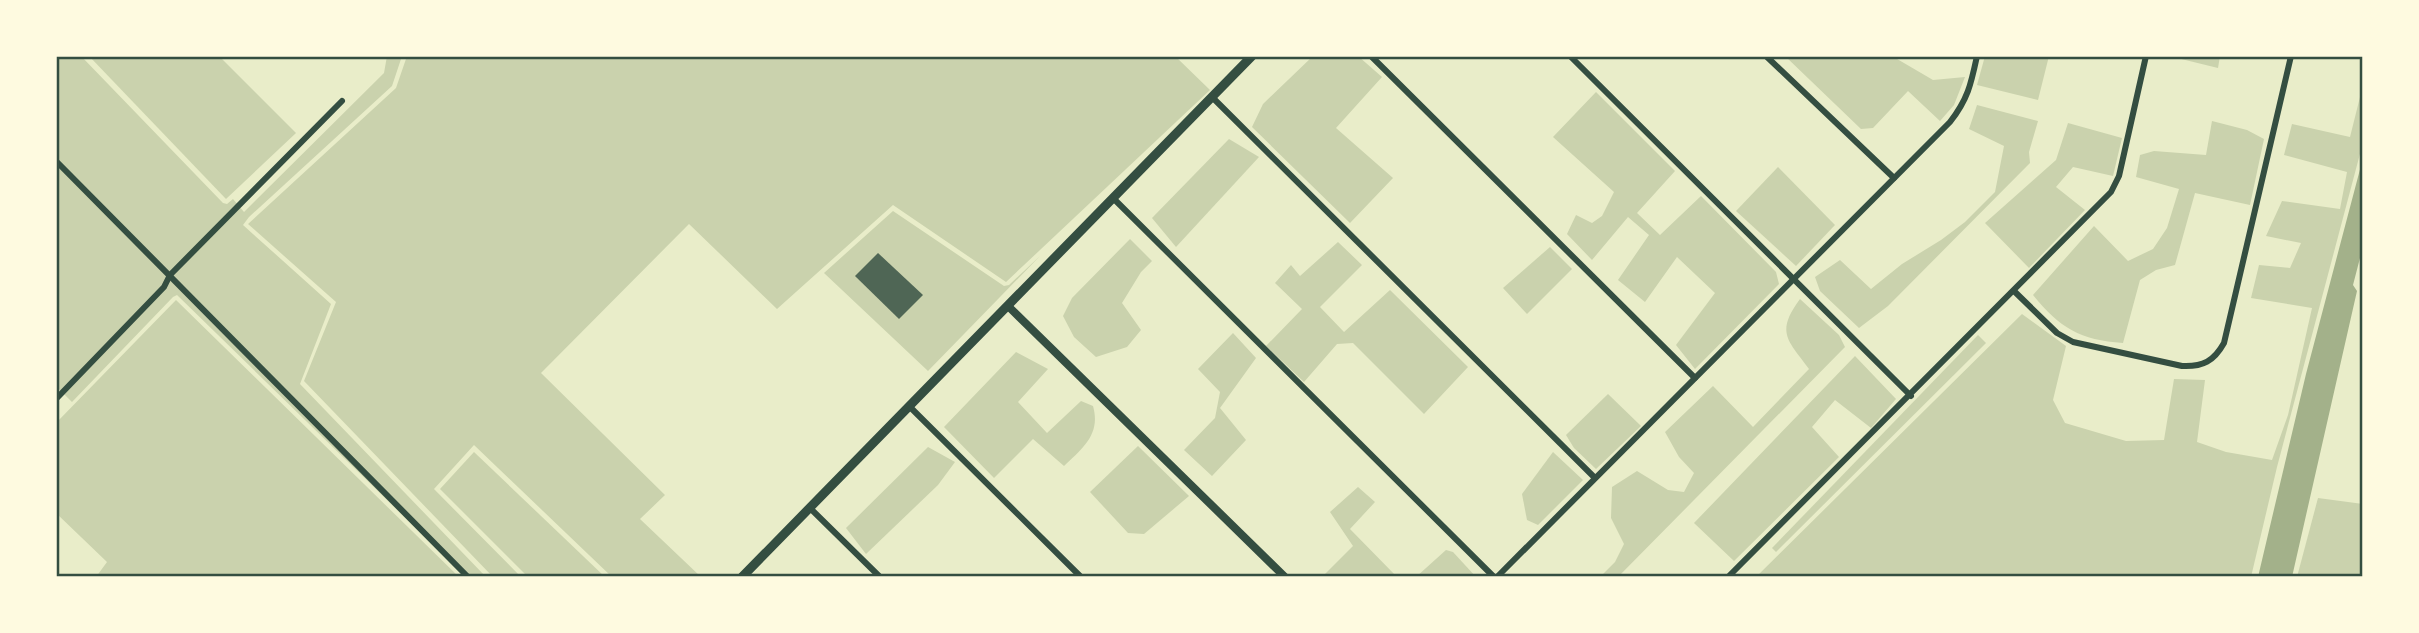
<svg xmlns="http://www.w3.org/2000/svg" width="2419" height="633" viewBox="0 0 2419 633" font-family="Manrope,sans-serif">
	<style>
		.green { fill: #cad2ad }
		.water { fill: #a3b18a }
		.building { fill: #4f6655 }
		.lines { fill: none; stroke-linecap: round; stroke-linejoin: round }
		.minor { stroke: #344e41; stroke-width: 6 }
		.tertiary { stroke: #344e41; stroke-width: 8 }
		.secondary { stroke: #344e41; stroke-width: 9 }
		.neatline { fill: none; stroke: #344e41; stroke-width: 2.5 }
	</style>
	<rect width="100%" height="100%" fill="#e9edc9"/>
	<g class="green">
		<polygon points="56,56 81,56 223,203 227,204 233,199 244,212 384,73 387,56 402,56 392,86 249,217 243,225 331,304 300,384 486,577 466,577 177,295 173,297 72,402 58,388 56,389"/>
		<polygon points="89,56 219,56 296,133 226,199"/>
		<polygon points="407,56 1175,56 1210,90 1006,282 893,205 777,309 689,224 541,373 665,495 640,519 701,577 612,577 474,445 434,489 521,577 493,577 304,381 336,302 248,224 396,88"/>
		<polygon points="1313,56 1358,56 1382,77 1336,128 1393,178 1350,223 1252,127 1263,104"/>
		<polygon points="1785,56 1892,56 1933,80 1965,77 1954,105 1940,121 1908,91 1873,128 1861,129"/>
		<polygon points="1985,56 2049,56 2038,100 1977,85"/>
		<polygon points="2169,56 2220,56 2218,68"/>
		<polygon points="2363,85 2363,138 2361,150 2277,467 2251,577 1756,577 2022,314 2066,346 2053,400 2065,423 2126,441 2164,440 2174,379 2205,380 2197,442 2226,452 2272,460 2288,415 2312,308 2251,298 2259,265 2290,268 2301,243 2266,236 2282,201 2340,209 2347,172 2284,155 2292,124 2350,137"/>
		<polygon points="1596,92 1675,171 1637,213 1660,235 1701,196 1776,272 1779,284 1695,369 1676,345 1715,293 1677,257 1645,302 1618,280 1649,235 1628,217 1592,260 1567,234 1576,215 1592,223 1602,216 1614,192 1553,137"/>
		<polygon points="1977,105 2038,121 2029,152 2030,163 1888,306 1859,328 1820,291 1815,277 1840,260 1871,289 1902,264 1941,240 1965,222 1995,192 2004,146 1969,129"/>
		<path d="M2212,121l35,9 17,9 -14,66 -55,-12 -20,72 -19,5 -16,10 -17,63c-43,-3 -63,-15 -90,-48l61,-69 34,35 25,-12 14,-21 12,-39 -43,-12 4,-22 14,-4 52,4z"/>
		<polygon points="2068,123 2122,138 2113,176 2073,167 2056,187 2085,210 2029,268 1985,223 2056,160"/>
		<polygon points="1229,139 1259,157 1176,247 1152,218"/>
		<polygon points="1778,167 1835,225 1796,266 1736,211"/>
		<polygon points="893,211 1004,286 1009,285 1040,256 928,371 824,273"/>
		<polygon points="1130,239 1152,261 1141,272 1122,303 1141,330 1127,347 1096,357 1074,337 1063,316 1072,298"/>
		<polygon points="1338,242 1362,265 1320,307 1344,332 1390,290 1468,367 1424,414 1353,343 1337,344 1304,382 1266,346 1302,309 1275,283 1291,265 1300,276"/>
		<polygon points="1550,247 1572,269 1527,314 1503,288"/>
		<path d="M1800,299l39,36 6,12 -227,230h-18l15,-15 9,-18 -13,-26 1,-31 25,-16 31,19 16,2 10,-19 -15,-16 -14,-25 48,-46 40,41 56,-58c-21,-29 -34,-36 -9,-70z"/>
		<polygon points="176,300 459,577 96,577 107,562 56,513 56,423"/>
		<polygon points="1233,333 1256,358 1220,408 1246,440 1212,476 1184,450 1215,418 1220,392 1198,369"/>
		<polygon points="1978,335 1986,343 1776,552 1772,548"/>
		<path d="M1016,352l32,17 -30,33 29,31 34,-32 12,5c8,28 -10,42 -29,60l-31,-27 -39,39 -50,-51z"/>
		<polygon points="1855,356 1896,399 1871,428 1835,400 1812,427 1839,457 1734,561 1694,523"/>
		<polygon points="1608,394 1641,426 1596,469 1574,448 1566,435"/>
		<polygon points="1138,446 1189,496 1144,534 1128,533 1090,492"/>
		<polygon points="928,447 955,462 938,485 866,554 846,528"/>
		<polygon points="474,452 605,577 528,577 440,489"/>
		<polygon points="1553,452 1583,480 1538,525 1527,520 1522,494"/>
		<polygon points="1358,487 1375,502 1350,529 1397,577 1322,577 1353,546 1330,512"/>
		<polygon points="2318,498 2363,504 2363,565 2361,577 2297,577"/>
		<polygon points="1446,550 1453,552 1476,577 1416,577"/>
	</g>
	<polygon class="water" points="2363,158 2363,255 2360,258 2353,285 2357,291 2292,577 2258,577 2306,374"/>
	<polygon class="building" points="878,253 923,295 899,319 855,276"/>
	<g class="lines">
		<g class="minor">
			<polyline points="1371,56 1695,378"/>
			<polyline points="1570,56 1911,396"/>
			<polyline points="1766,56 1894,178"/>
			<polyline points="1212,97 1595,478"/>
			<polyline points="56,161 468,577"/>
			<polyline points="1113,198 1494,577"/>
			<path d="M2014,291l43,42 16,9 109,24c21,1 32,-5 42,-23l67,-287"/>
			<polyline points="56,399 164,287 170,275 342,101"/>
			<polyline points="910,407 1081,577"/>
			<polyline points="811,509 880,577"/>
			<path d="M1497,577l453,-455c18,-23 21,-38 27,-66"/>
			<polyline points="1728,577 2111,192 2119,176 2146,56"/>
		</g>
		<polyline class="tertiary" points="1008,306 1285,577"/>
		<polyline class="secondary" points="742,577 1252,56"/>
	</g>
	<rect width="2419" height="633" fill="none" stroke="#fefae0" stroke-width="116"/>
	<rect x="58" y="58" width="2303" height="517" class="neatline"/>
</svg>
